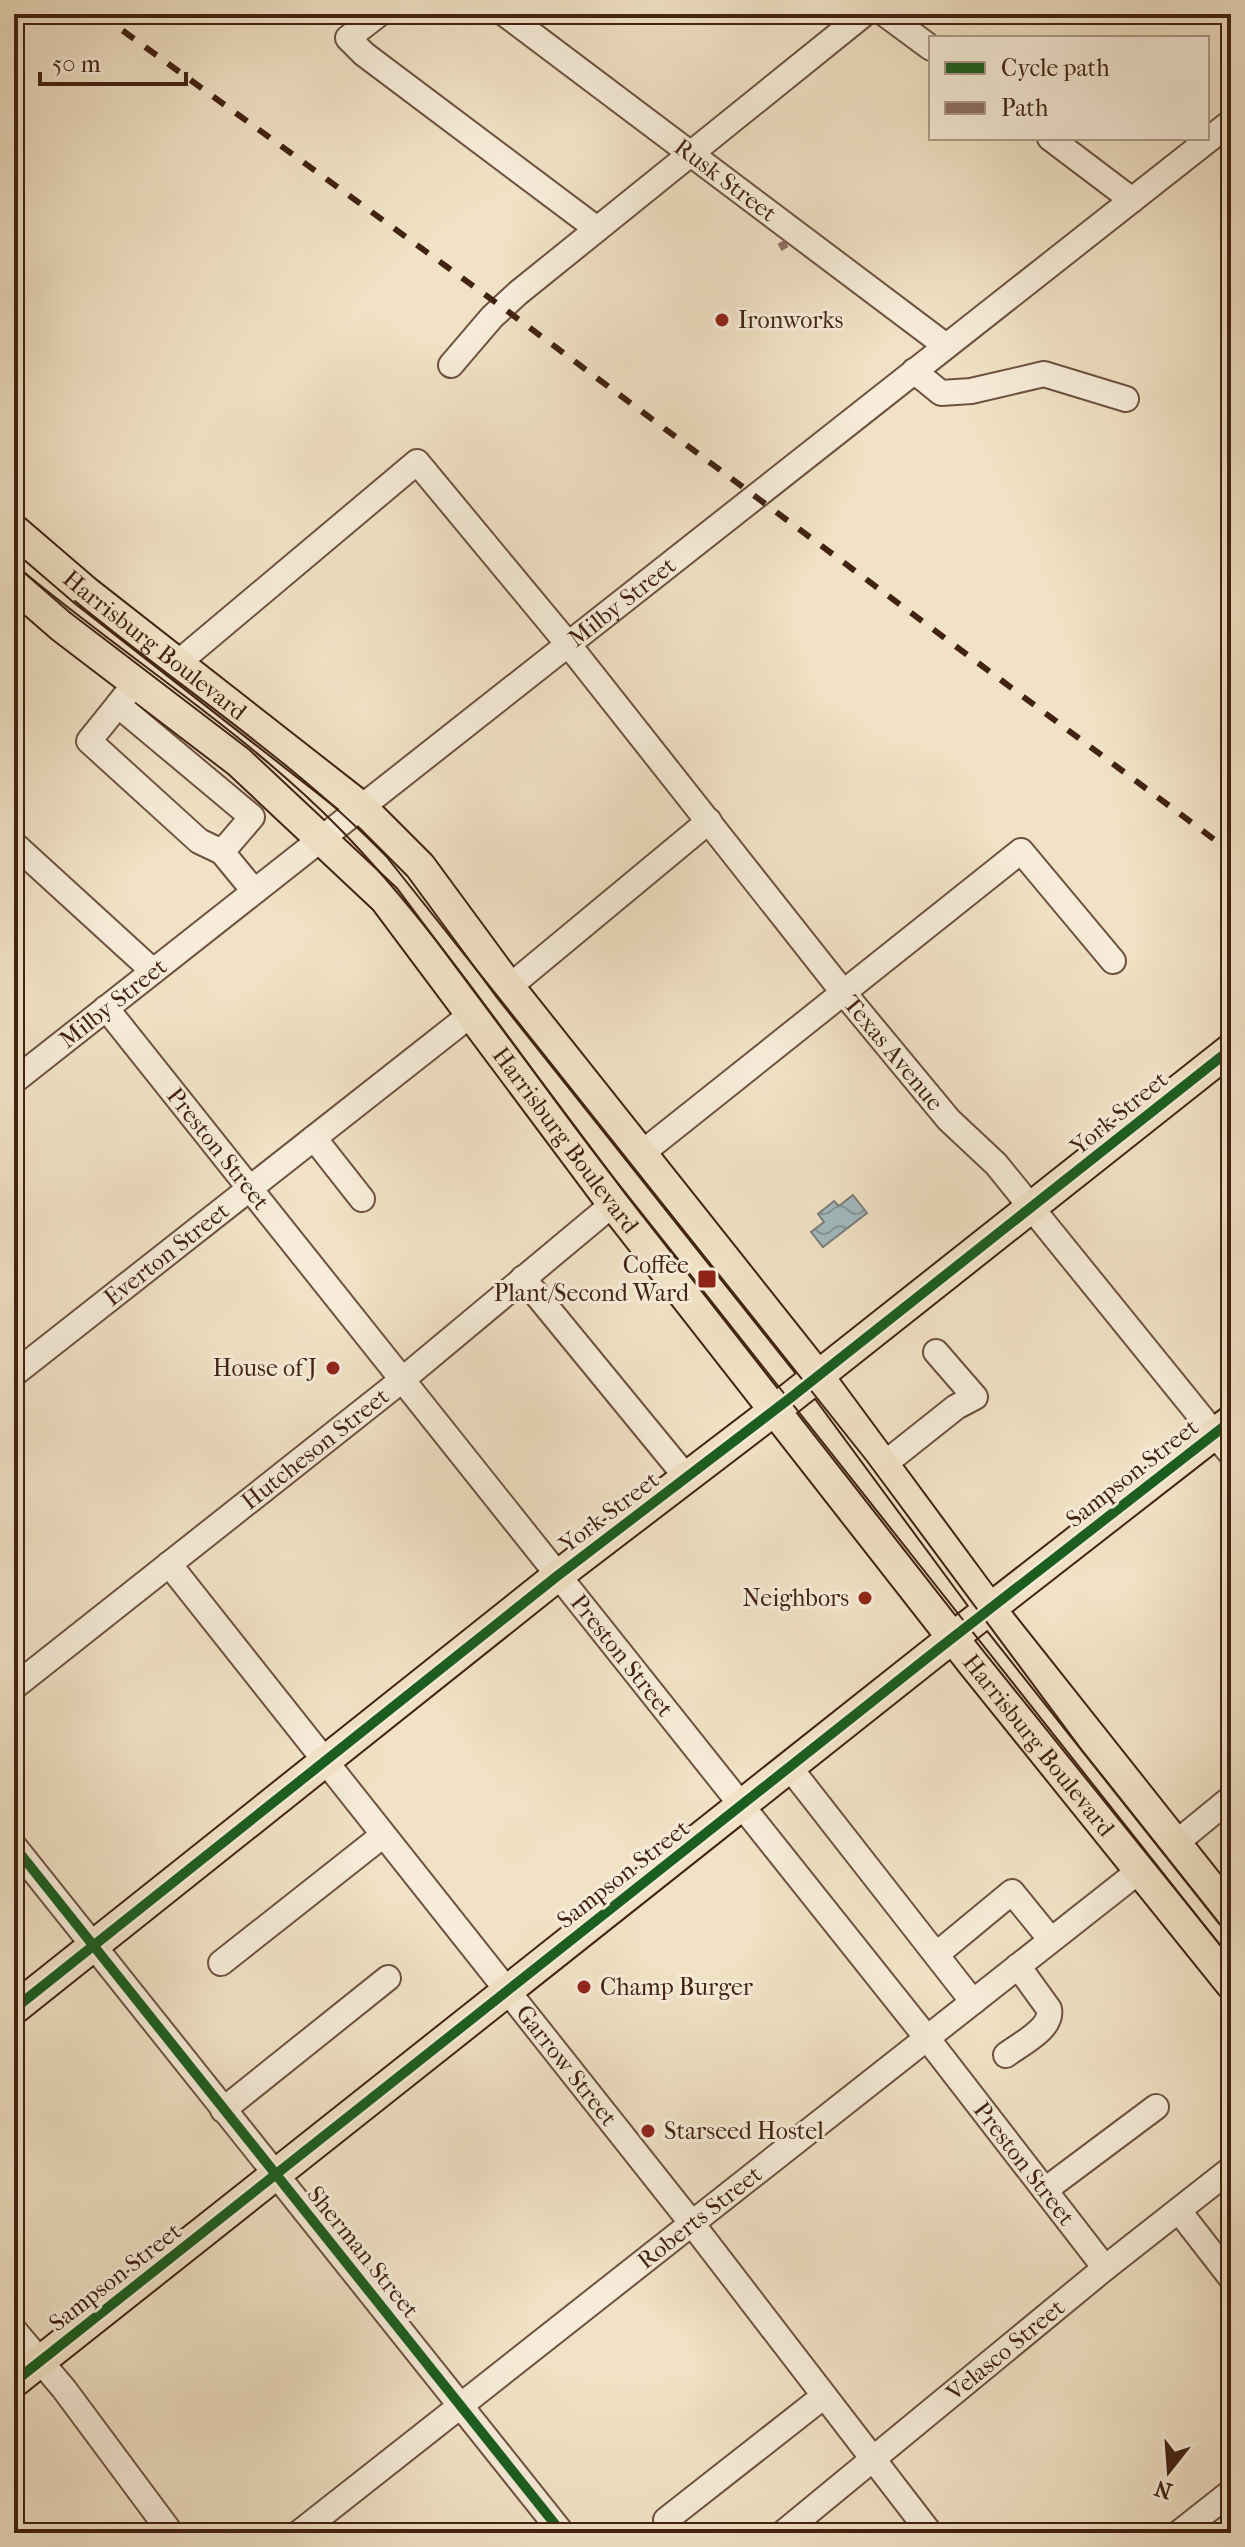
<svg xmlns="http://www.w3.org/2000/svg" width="1245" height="2547" viewBox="0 0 1245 2547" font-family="'IM FELL French Canon',serif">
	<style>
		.water { fill: url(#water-waves); stroke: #7b7d7b; stroke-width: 2 }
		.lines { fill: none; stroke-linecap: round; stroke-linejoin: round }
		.minor-casing { stroke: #6e5240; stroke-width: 28 }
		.major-casing { stroke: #422213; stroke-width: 34 }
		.minor { stroke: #f6ecd9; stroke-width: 24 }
		.major { stroke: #f1e2c5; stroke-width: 30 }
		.tram { stroke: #422213; stroke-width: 2 }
		.rail { stroke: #422213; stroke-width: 6; stroke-dasharray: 14 14; stroke-linecap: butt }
		.quiet { stroke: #8d6e63; stroke-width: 8; stroke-dasharray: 16 8; stroke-linecap: butt }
		.cycleway-casing { stroke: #f6ecd9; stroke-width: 15 }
		.cycleway { stroke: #1b5e20; stroke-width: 10 }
		.poi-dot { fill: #8f2418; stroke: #f6ecd9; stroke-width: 3 }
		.labels { text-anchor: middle; stroke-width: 6; stroke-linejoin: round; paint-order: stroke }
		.street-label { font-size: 24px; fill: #422213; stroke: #f6ecd9 }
		.poi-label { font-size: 24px; fill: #422213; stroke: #f6ecd9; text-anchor: start }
	</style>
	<defs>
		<pattern id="water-waves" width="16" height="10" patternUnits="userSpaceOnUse" patternTransform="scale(2)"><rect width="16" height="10" fill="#a1bac0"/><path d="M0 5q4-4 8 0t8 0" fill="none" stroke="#85979b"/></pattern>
	</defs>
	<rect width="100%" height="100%" fill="#f1e2c5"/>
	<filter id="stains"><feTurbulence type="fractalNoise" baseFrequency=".0025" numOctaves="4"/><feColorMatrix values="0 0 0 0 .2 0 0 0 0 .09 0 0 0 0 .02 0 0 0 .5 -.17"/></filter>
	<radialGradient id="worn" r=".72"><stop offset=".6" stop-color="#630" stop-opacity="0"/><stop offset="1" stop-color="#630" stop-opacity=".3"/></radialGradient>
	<polygon class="water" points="853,1195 867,1213 823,1247 811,1232 824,1222 818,1214 834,1201 839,1206"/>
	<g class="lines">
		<defs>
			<g id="minor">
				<polyline points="379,14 348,38 364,54 597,229"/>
				<path id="s1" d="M505,14l441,332"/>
				<polyline points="885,14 931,48"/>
				<polyline points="1050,138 1132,200"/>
				<polyline points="451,365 492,317 518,293 864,14"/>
				<polyline points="914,371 941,393 971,391 1044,374 1126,399"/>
				<path id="s2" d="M179,662l238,-200 151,182 275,348 106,128 47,44 235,290"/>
				<polyline points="135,683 118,705 252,817 222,852 254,891"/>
				<polyline points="118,705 89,741 199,841 222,852"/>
				<polyline points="14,844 153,971"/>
				<polyline points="509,987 709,821"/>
				<path id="s3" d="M106,1008l821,1030 178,230"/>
				<path id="s4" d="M14,1081l1217,-959"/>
				<polyline points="314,1138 362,1199"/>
				<polyline points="642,1153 1021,851 1113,961"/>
				<polyline points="523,1278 687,1478"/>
				<path id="s5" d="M14,1374l455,-358"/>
				<polyline points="883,1465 956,1407 975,1397 936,1352"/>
				<path id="s6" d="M169,1564l521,657 240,312"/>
				<path id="s7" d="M14,1687l388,-307 211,-176"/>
				<polyline points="790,1768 973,2002"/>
				<polyline points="1176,1843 1231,1798"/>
				<polyline points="14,1846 562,2533"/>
				<polyline points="937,1954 1012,1892 1051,1940"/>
				<polyline points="221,1963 382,1836"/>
				<path d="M1006,2055c14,-11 47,-26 43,-46l-31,-43"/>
				<polyline points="223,2110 388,1978"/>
				<polyline points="1045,2190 1156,2107"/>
				<polyline points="1179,2211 1231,2278"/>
				<polyline points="14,2330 64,2389 171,2533"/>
				<polyline points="666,2520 824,2396"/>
				<path id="s8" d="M299,2533l840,-662"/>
				<path id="s9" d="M783,2533l322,-265 126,-99"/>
				<polyline points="1179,2533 1231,2492"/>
			</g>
			<g id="major">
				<path id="s10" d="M14,530l71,61 276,216 59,59 89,121 309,389 172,233 241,304"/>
				<path id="s11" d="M14,585l47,41 178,136 146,137 228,305 361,461 257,319"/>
				<polyline points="14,2009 556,1577 789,1399 1231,1049"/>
				<polyline points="14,2382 937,1650 1231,1421"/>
			</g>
		</defs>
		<use href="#minor" class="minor-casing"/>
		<use href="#major" class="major-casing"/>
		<use href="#minor" class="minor"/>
		<use href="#major" class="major"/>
		<g class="tram">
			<path d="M14,564c107,90 229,166 326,265 103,106 185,237 277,353 205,259 409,518 614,777"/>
			<path d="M75,601c104,86 216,158 311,255l481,605 214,288 150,189"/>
		</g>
		<polyline class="rail" points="100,14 502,307 1231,852"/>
		<polyline class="quiet" points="781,242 785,249"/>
		<defs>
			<g id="cycleway">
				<polyline points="14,1846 562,2533"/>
				<polyline points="14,2009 556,1577 789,1399 1231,1049"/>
				<polyline points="14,2382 937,1650 1231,1421"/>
			</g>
		</defs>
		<use href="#cycleway" class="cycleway-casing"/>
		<use href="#cycleway" class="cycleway"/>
	</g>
	<g class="poi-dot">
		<circle cx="722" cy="320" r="8"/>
		<rect x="697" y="1269" width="20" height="20" rx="4"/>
		<circle cx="333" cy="1368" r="8"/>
		<circle cx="865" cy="1598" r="8"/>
		<circle cx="584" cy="1987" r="8"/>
		<circle cx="648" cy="2131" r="8"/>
	</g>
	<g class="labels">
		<g class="street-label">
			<text dy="8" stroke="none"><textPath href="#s1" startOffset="276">Rusk Street</textPath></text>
			<text dy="8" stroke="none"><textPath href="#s4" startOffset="774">Milby Street</textPath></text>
			<text dy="8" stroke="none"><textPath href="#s10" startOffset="182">Harrisburg Boulevard</textPath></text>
			<text dy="8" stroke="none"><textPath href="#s4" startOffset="126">Milby Street</textPath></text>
			<text dy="8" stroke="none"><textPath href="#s2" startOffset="1070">Texas Avenue</textPath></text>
			<text transform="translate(1119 1113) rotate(-39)" y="8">York Street</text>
			<text dy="8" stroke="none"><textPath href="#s11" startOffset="788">Harrisburg Boulevard</textPath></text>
			<text dy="8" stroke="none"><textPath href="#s3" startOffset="180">Preston Street</textPath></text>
			<text dy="8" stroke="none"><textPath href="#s5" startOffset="194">Everton Street</textPath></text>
			<text dy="8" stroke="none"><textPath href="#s7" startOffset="384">Hutcheson Street</textPath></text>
			<text transform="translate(1132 1473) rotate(-38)" y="8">Sampson Street</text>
			<text transform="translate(609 1512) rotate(-37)" y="8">York Street</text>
			<text dy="8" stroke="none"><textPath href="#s3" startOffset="828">Preston Street</textPath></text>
			<text dy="8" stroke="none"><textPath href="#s11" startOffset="1556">Harrisburg Boulevard</textPath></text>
			<text transform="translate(623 1874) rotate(-38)" y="8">Sampson Street</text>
			<text dy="8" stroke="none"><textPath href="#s6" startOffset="640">Garrow Street</textPath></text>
			<text dy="8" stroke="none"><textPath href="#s3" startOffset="1476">Preston Street</textPath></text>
			<text dy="8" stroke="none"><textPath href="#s8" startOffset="510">Roberts Street</textPath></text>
			<text transform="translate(363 2252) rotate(51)" y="8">Sherman Street</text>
			<text transform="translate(115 2277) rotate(-38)" y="8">Sampson Street</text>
			<text dy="8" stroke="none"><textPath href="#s9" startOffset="288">Velasco Street</textPath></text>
		</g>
		<g class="poi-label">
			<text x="738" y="328">Ironworks</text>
			<text x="689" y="1273" text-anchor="end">Coffee<tspan x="689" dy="28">Plant/Second Ward</tspan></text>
			<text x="317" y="1376" text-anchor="end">House of J</text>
			<text x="849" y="1606" text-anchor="end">Neighbors</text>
			<text x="600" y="1995">Champ Burger</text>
			<text x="664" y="2139">Starseed Hostel</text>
		</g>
	</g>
	<rect width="1245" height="2547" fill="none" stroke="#f1e2c5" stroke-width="48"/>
	<rect x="16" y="16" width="1213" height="2515" fill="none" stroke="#422213" stroke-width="4"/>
	<rect x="24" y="24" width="1197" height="2499" fill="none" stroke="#422213" stroke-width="2"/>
	<rect x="929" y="36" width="280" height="104" fill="#f6ecd9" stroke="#ae9b8a" stroke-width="2"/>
	<rect x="945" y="62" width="40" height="12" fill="#1b5e20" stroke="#ae9b8a" stroke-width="2"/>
	<text x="1001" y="76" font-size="24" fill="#422213">Cycle path</text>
	<rect x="945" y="102" width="40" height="12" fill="#8d6e63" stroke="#ae9b8a" stroke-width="2"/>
	<text x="1001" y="116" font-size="24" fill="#422213">Path</text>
	<g transform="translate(1169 2471) rotate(197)" stroke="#f6ecd9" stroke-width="6" paint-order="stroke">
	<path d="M0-6L14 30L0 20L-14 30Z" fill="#422213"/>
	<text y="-12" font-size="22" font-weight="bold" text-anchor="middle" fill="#422213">N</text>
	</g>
	<path d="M40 72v12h146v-12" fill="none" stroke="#422213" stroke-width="4"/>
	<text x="52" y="72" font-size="24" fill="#422213" stroke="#f6ecd9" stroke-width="6" paint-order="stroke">50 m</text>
	<rect width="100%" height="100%" filter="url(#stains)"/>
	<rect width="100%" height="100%" fill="url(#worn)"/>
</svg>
